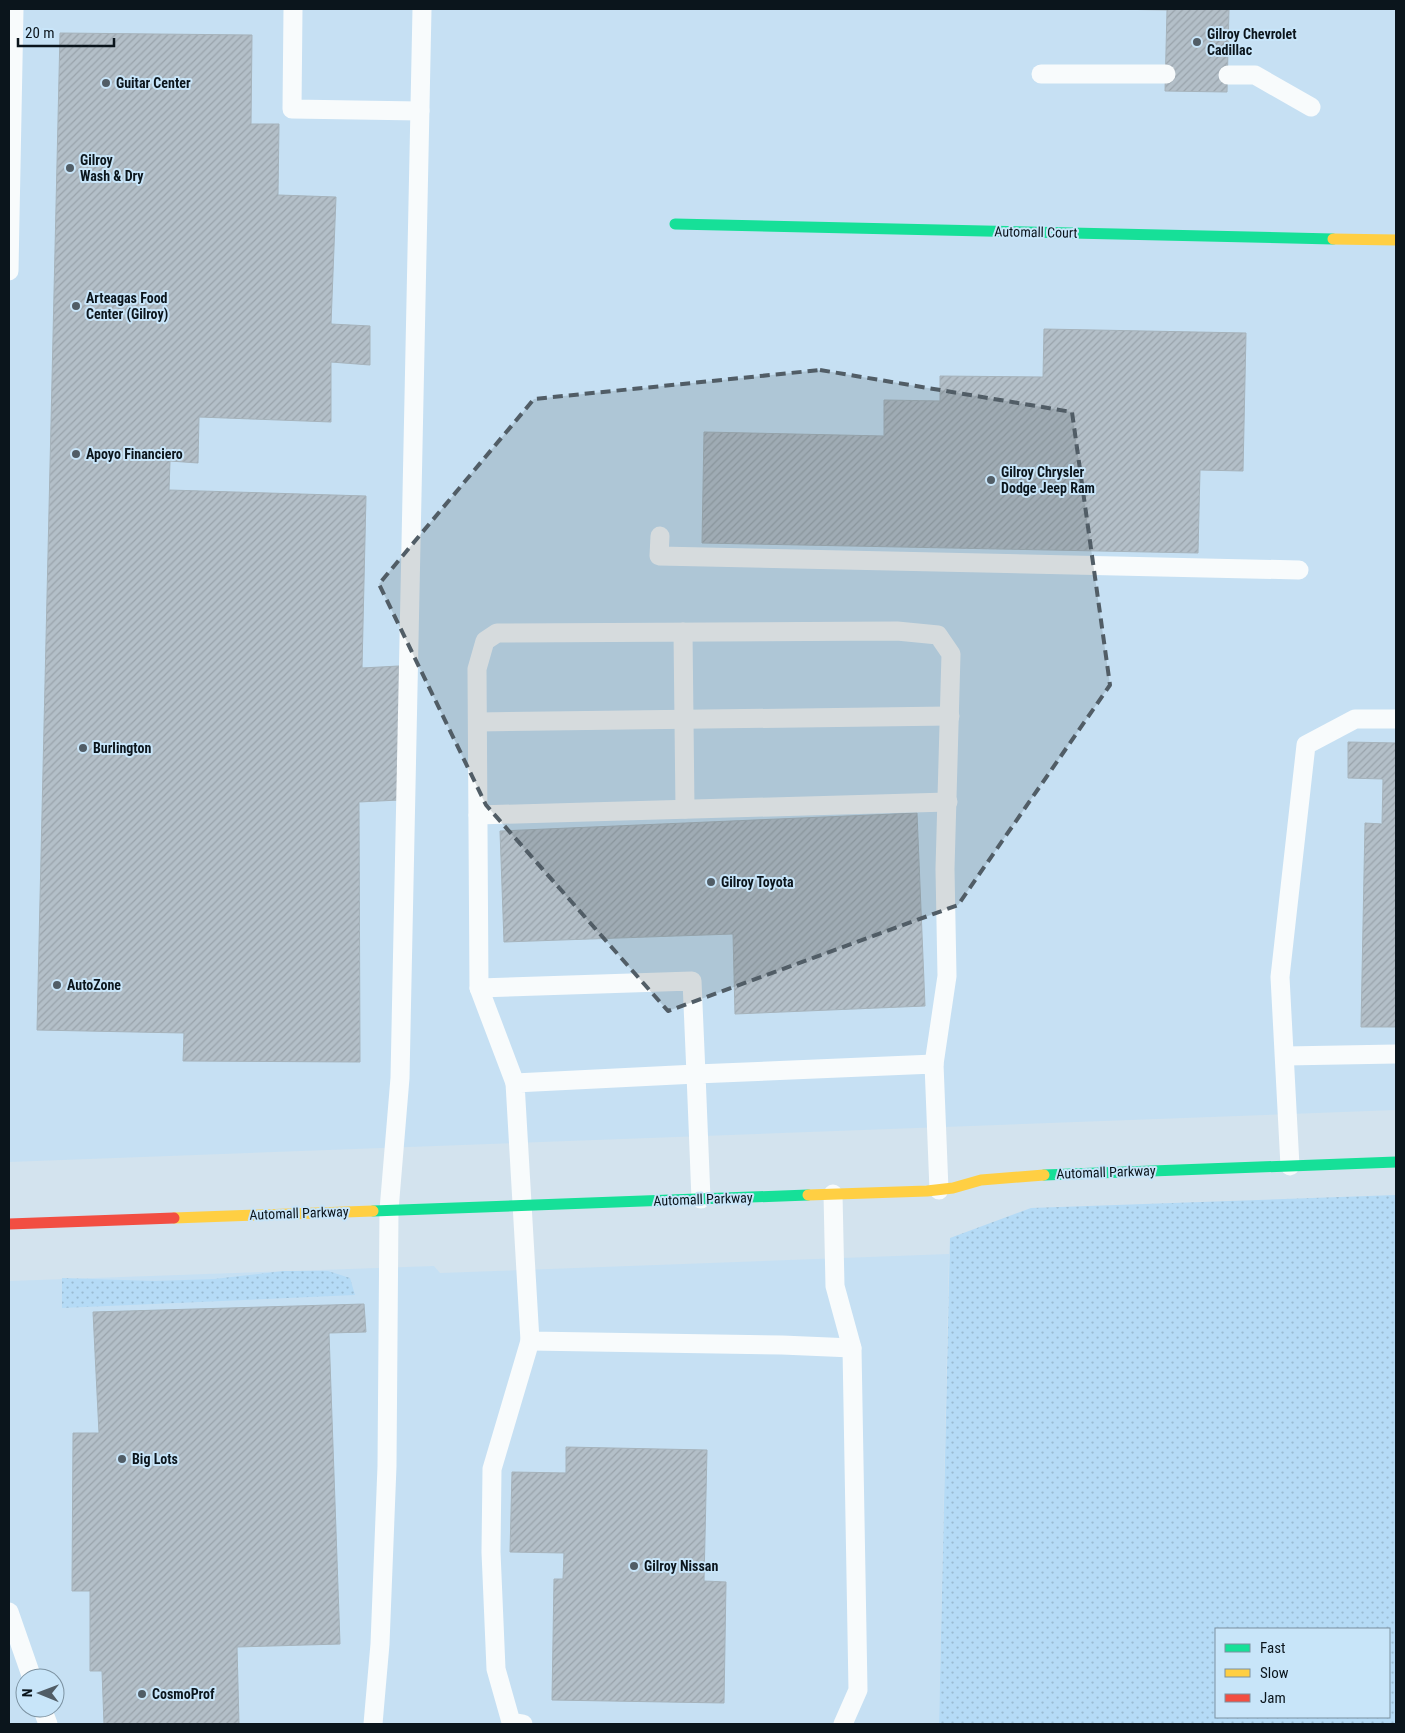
<svg xmlns="http://www.w3.org/2000/svg" width="1405" height="1733" viewBox="0 0 1405 1733" font-family="'Roboto Condensed',sans-serif">
	<style>
		.built { fill: #c6e0f3; fill-rule: evenodd }
		.grass { fill: url(#grass-dots); fill-rule: evenodd }
		.building { fill: url(#building-hatch); stroke: #a6b3bb }
		.lines { fill: none; stroke-linecap: round; stroke-linejoin: round }
		.lane { stroke: #f8fbfc; stroke-width: 19 }
		.fast { stroke: #16e098; stroke-width: 11 }
		.slow { stroke: #ffcf43; stroke-width: 11 }
		.jam { stroke: #f24e42; stroke-width: 11 }
		.marked { fill: #515d66; fill-opacity: 0.2; stroke: #515d66; stroke-width: 4; stroke-dasharray: 10 6; stroke-linejoin: round }
		.poi-dot { fill: #515d66; stroke: #c8e5f9; stroke-width: 2 }
		.labels { text-anchor: middle; stroke-width: 4; stroke-linejoin: round; paint-order: stroke }
		.poi-label { font-size: 14px; font-weight: bold; fill: #0b151c; stroke: #c8e5f9; text-anchor: start }
		.street-label { font-size: 14px; fill: #0b151c; stroke: #c8e5f9 }
	</style>
	<defs>
		<pattern id="grass-dots" width="8" height="8" patternUnits="userSpaceOnUse" patternTransform="scale(1.25)"><rect width="8" height="8" fill="#b5dbf6"/><path d="M2 2h.1M6 6h.1" fill="none" stroke="#9abbd2" stroke-width="1.8" stroke-linecap="round"/></pattern>
		<pattern id="building-hatch" width="6" height="6" patternUnits="userSpaceOnUse" patternTransform="scale(1.25)"><rect width="6" height="6" fill="#b3bfc8"/><path d="M-1 1l2-2M0 6l6-6M5 7l2-2" fill="none" stroke="#99a3ab"/></pattern>
	</defs>
	<rect width="100%" height="100%" fill="#d3e3ee"/>
	<g class="built">
		<polygon points="9,9 1396,9 1396,1110 9,1162"/>
		<path d="M949,1254l-10,470h-930v-443l425,-15 6,7zM25,1678h30v30h-30z"/>
	</g>
	<g class="grass">
		<path d="M1396,1195v529h-457l11,-486 81,-30zM1216,1629h173v88h-173z"/>
		<polygon points="284,1271 328,1271 350,1278 355,1295 62,1308 62,1278 154,1281 214,1279"/>
	</g>
	<g class="building">
		<polygon points="1108,9 1229,9 1227,92 1165,91 1167,10"/>
		<polygon points="60,33 252,35 251,124 279,124 278,195 336,197 331,324 370,326 370,365 331,362 331,422 199,417 198,463 170,461 169,490 366,496 362,668 399,666 399,800 359,802 360,1062 183,1061 184,1033 37,1030"/>
		<polygon points="1044,329 1246,333 1243,471 1200,470 1198,553 702,543 704,432 884,436 884,400 940,401 940,376 1043,377"/>
		<polygon points="1348,742 1396,743 1396,1027 1361,1027 1365,823 1382,824 1383,779 1348,778"/>
		<polygon points="917,813 925,1006 735,1014 733,934 504,942 500,831"/>
		<polygon points="364,1304 366,1332 329,1333 340,1644 237,1647 239,1724 104,1724 102,1671 90,1671 90,1591 72,1591 73,1433 99,1433 93,1312"/>
		<polygon points="566,1447 707,1450 704,1581 726,1582 724,1703 552,1700 554,1579 563,1579 564,1553 510,1552 512,1472 566,1473"/>
	</g>
	<g class="lines">
		<g class="lane">
			<polyline points="293,9 292,109 420,111"/>
			<polyline points="1041,74 1166,74"/>
			<polyline points="1228,75 1255,75 1311,107"/>
			<polyline points="9,271 14,9"/>
			<polyline points="660,536 659,556 1299,570"/>
			<polyline points="683,632 685,809"/>
			<polyline points="478,722 950,716"/>
			<polyline points="478,815 948,802"/>
			<polyline points="479,988 692,981 696,1074 515,1083 530,1341 782,1345 852,1348 835,1286 833,1194"/>
			<polyline points="1285,1056 1396,1054"/>
			<polyline points="515,1083 479,988 477,669 485,641 497,633 897,631 938,635 951,654 945,869 947,976 934,1064"/>
			<polyline points="1290,1166 1280,977 1306,745 1355,719 1396,719"/>
			<polyline points="701,1199 696,1074 934,1064 939,1190"/>
			<polyline points="9,1612 32,1678"/>
			<polyline points="42,1708 48,1724"/>
			<polyline points="373,1724 380,1644 387,1466 389,1210 400,1078 422,9"/>
			<polyline points="523,1724 511,1722 496,1669 491,1552 492,1469 530,1341"/>
			<polyline points="843,1724 858,1690 852,1348"/>
		</g>
		<g class="fast">
			<polyline points="675,224 1333,239"/>
			<polyline points="1044,1175 1396,1162"/>
			<polyline points="373,1211 808,1195"/>
		</g>
		<g class="slow">
			<polyline points="1333,239 1396,240"/>
			<polyline points="808,1195 927,1191 953,1188 981,1180 1044,1175"/>
			<polyline points="174,1218 373,1211"/>
		</g>
		<polyline class="jam" points="9,1224 174,1218"/>
	</g>
	<path class="marked" d="M820,370l252,42 38,273 -152,220 -290,106 -182,-206 -107,-221 155,-185z"/>
	<g class="poi-dot">
		<circle cx="1197" cy="42" r="5"/>
		<circle cx="106" cy="83" r="5"/>
		<circle cx="70" cy="168" r="5"/>
		<circle cx="76" cy="306" r="5"/>
		<circle cx="76" cy="454" r="5"/>
		<circle cx="991" cy="480" r="5"/>
		<circle cx="83" cy="748" r="5"/>
		<circle cx="711" cy="882" r="5"/>
		<circle cx="57" cy="985" r="5"/>
		<circle cx="122" cy="1459" r="5"/>
		<circle cx="634" cy="1566" r="5"/>
		<circle cx="142" cy="1694" r="5"/>
	</g>
	<g class="labels">
		<g class="poi-label">
			<text x="1207" y="39">Gilroy Chevrolet<tspan x="1207" dy="16">Cadillac</tspan></text>
			<text x="116" y="88">Guitar Center</text>
			<text x="80" y="165">Gilroy<tspan x="80" dy="16">Wash &amp; Dry</tspan></text>
			<text x="86" y="303">Arteagas Food<tspan x="86" dy="16">Center (Gilroy)</tspan></text>
			<text x="86" y="459">Apoyo Financiero</text>
			<text x="1001" y="477">Gilroy Chrysler<tspan x="1001" dy="16">Dodge Jeep Ram</tspan></text>
			<text x="93" y="753">Burlington</text>
			<text x="721" y="887">Gilroy Toyota</text>
			<text x="67" y="990">AutoZone</text>
			<text x="132" y="1464">Big Lots</text>
			<text x="644" y="1571">Gilroy Nissan</text>
			<text x="152" y="1699">CosmoProf</text>
		</g>
		<g class="street-label">
			<text transform="translate(1036 232) rotate(1)" y="5">Automall Court</text>
			<text transform="translate(1106 1172) rotate(-2)" y="5">Automall Parkway</text>
			<text transform="translate(703 1199) rotate(-2)" y="5">Automall Parkway</text>
			<text transform="translate(299 1213) rotate(-2)" y="5">Automall Parkway</text>
		</g>
	</g>
	<rect width="1405" height="1733" fill="none" stroke="#0b151c" stroke-width="20"/>
	<rect x="1215" y="1628" width="175" height="90" fill="#c8e5f9" stroke="#7c92a1"/>
	<rect x="1225" y="1644" width="25" height="8" fill="#16e098" stroke="#7c92a1"/>
	<text x="1260" y="1653" font-size="15" fill="#0b151c">Fast</text>
	<rect x="1225" y="1669" width="25" height="8" fill="#ffcf43" stroke="#7c92a1"/>
	<text x="1260" y="1678" font-size="15" fill="#0b151c">Slow</text>
	<rect x="1225" y="1694" width="25" height="8" fill="#f24e42" stroke="#7c92a1"/>
	<text x="1260" y="1703" font-size="15" fill="#0b151c">Jam</text>
	<g transform="translate(40 1693) rotate(271)"><circle r="24" fill="#c8e5f9" stroke="#7c92a1"/>
	<path d="M0-4L9 19L0 12L-9 19Z" fill="#515d66"/>
	<text y="-8" font-size="14" font-weight="bold" text-anchor="middle" fill="#0b151c">N</text>
	</g>
	<path d="M18 38v8h96v-8" fill="none" stroke="#0b151c" stroke-width="2.5"/>
	<text x="25" y="38" font-size="15" fill="#0b151c" stroke="#c8e5f9" stroke-width="4" paint-order="stroke">20 m</text>
</svg>
